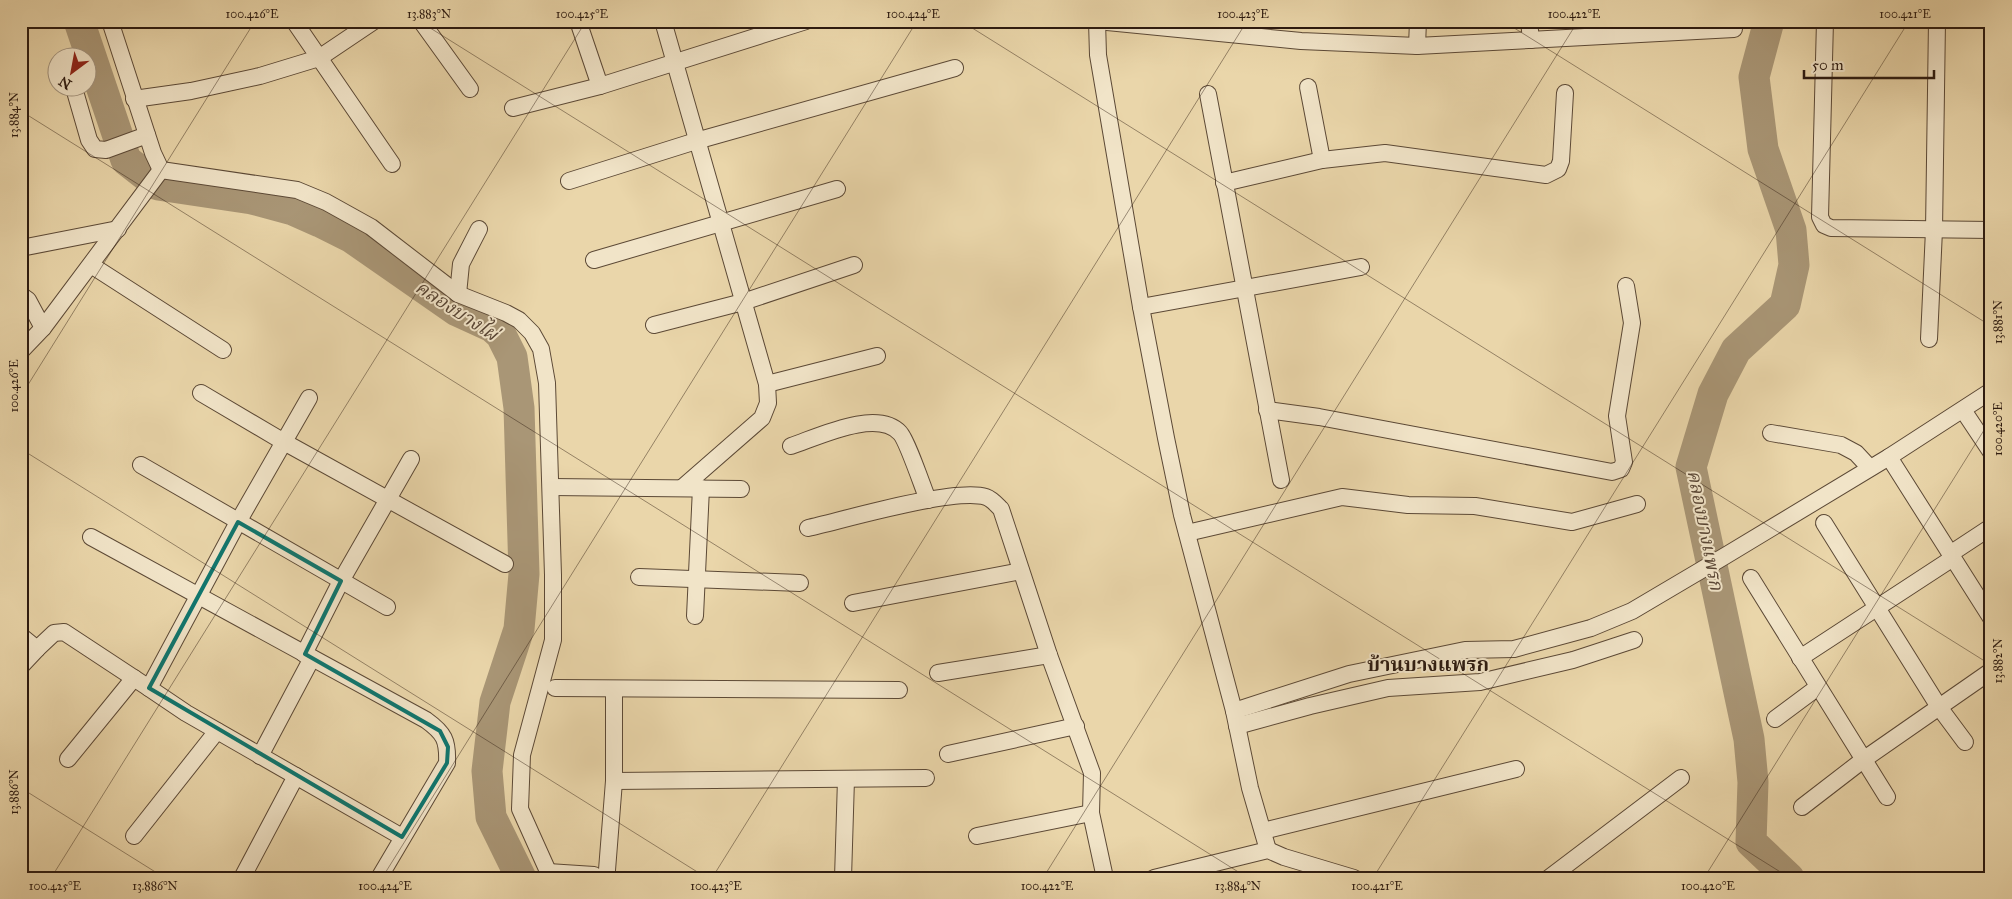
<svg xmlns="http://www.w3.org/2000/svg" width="2012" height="899" viewBox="0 0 2012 899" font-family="'IM FELL Great Primer','Noto Serif Thai',serif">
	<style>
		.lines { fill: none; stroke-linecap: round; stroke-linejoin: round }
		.river { stroke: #a99676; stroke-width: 31 }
		.minor-casing { stroke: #5c4936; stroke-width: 18 }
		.minor { stroke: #f1e4c8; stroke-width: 16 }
		.marked { fill: none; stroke: #0f766e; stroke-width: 4; stroke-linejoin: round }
		.ticks { fill: none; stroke: #2c1a10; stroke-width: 1; stroke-opacity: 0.45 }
		.labels { text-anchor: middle; stroke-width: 4; stroke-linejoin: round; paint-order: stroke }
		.water-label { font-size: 19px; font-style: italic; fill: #584534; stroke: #f1e4c8 }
		.quarter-label { font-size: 20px; font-weight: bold; fill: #2c1a10; stroke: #f1e4c8 }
		.neatline { fill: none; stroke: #2c1a10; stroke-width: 2 }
		.ticks-label { font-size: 12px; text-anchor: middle; fill: #2c1a10 }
	</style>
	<rect width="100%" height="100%" fill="#ead6aa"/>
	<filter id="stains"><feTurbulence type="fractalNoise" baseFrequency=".004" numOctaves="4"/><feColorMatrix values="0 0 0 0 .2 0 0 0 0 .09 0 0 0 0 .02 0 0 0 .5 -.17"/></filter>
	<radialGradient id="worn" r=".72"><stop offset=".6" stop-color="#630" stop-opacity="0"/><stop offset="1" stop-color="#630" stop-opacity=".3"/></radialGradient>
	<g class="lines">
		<g class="river">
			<polyline points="79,21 126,160 158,185 252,199 293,210 320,222 352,238 457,311 492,327 501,335 512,357 519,408 524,574 519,629 495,702 487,771 491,817 521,878"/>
			<polyline points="1769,21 1754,77 1763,149 1791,230 1794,265 1785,305 1736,350 1713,394 1691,467 1749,739 1753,782 1751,842 1789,878"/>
		</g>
		<defs>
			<g id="minor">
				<polyline points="110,21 153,153 161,170 297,190 326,202 371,227 458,294 506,313 519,320 532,333 541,349 547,383 553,575 553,640 522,755 520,809 551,878"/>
				<polyline points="294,21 392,164"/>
				<polyline points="421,21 470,89"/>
				<polyline points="578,21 600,86"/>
				<polyline points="663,21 767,384 768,403 762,418 683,487"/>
				<polyline points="1097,21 1098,55 1141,307 1166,438 1182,515 1234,711 1250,788 1268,850"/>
				<polyline points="1097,21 1301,41 1417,46 1734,29"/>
				<polyline points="1529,21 1531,40"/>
				<polyline points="1825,21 1820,217 1824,225 1831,228 1991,230"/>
				<polyline points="1417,46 1418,21"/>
				<polyline points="1308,87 1322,160"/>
				<polyline points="74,88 89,140 95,149 106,150 147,135"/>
				<polyline points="1208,94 1281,480"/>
				<polyline points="134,99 191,91 260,76 319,58 374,21"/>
				<polyline points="513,108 600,86 806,21"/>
				<polyline points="569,181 696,141 955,68"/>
				<polyline points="1224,183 1322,160 1385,153 1546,175 1558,169 1561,161 1565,93"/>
				<polyline points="21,248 118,229"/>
				<polyline points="594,260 837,189"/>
				<polyline points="91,265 223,350"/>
				<polyline points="458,294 461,264 479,229"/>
				<polyline points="21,295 28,300 43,328"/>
				<polyline points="1141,307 1361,267"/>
				<polyline points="654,325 743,302 854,265"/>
				<polyline points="1929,339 1934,230 1937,21"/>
				<polyline points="21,351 43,328 161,170"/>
				<polyline points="767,384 877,356"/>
				<polyline points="201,393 284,442 505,564"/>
				<polyline points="309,398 238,522 149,688 186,713 402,837"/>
				<polyline points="1267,410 1319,417 1612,472 1621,469 1624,462 1617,416 1632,323 1626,286"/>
				<polyline points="1963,410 1991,452"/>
				<polyline points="1771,433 1841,445 1856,453 1870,468"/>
				<path d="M791,446c27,-9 86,-38 109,-13 7,7 23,55 28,67"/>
				<polyline points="1889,457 1991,618"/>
				<polyline points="141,465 387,607"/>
				<polyline points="551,487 741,489"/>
				<polyline points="1824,523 1939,707 1965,742"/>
				<path d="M808,528c36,-8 147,-41 178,-31 6,2 11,8 15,12l48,146 43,118 -1,40 14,65"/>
				<polyline points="1187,533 1342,497 1408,505 1475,506 1572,522 1637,504"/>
				<path d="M91,537l335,183c18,13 22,20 21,43l-68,115"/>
				<polyline points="1950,554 1991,527"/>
				<polyline points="639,577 800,583"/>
				<polyline points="1751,578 1887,797"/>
				<polyline points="853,603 1021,571"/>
				<polyline points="695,616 701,488"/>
				<polyline points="21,636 37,649 54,633 64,632 149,688"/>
				<polyline points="304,654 341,581 411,459"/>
				<polyline points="1800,658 1953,558"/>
				<polyline points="21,666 37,649"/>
				<polyline points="938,673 1049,655"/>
				<polyline points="555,688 899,690"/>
				<polyline points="1234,711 1349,674 1465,650 1514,649 1591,628 1632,611 1725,556 1889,457 1991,391"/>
				<polyline points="1775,719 1818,687"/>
				<polyline points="1237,726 1310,706 1388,688 1480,682 1573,660 1634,640"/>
				<polyline points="948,754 1076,726"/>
				<polyline points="260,756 312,658"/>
				<polyline points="68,759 134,678"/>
				<polyline points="614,781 926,778"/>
				<polyline points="1802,807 1863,760 1991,671"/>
				<polyline points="1263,831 1516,769"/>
				<polyline points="134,836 217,731"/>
				<polyline points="977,836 1091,813"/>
				<polyline points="607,870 614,781 614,689"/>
				<polyline points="548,872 594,875"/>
				<polyline points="242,878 296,776"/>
				<polyline points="843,878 846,779"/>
				<polyline points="1154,878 1268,850 1284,857 1354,878"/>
				<polyline points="1549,878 1681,778"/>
			</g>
		</defs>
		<use href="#minor" class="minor-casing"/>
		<use href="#minor" class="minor"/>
	</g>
	<path class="marked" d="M238,522l103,59 -36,73 135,77 8,16 -1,16 -45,74 -253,-149z"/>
	<path class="ticks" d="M419,21l1371,857M961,21l1030,644M1503,21l488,305M21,111l1227,767M21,396l234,-375M21,449l686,429M21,788l144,90M51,878l535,-857M382,878l535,-857M712,878l535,-857M1043,878l535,-857M1373,878l536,-857M1704,878l287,-459"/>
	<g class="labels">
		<g class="water-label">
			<text transform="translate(457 310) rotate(33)" y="7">คลองบางไผ่</text>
			<text transform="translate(1706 530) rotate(79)" y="7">คลองบางแพรก</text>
		</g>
		<g class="quarter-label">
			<text x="1428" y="671">บ้านบางแพรก</text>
		</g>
	</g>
	<rect width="2012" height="899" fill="none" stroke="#ead6aa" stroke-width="55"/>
	<g transform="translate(72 72) rotate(212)"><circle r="24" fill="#f1e4c8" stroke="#a2937e"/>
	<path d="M0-4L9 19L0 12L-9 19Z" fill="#8f2418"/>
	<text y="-8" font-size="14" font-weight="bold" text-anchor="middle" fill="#2c1a10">N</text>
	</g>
	<path d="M1804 70v8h130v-8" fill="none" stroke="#2c1a10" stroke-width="2.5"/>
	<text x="1812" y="70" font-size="15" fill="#2c1a10" stroke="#f1e4c8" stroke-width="4" paint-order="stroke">50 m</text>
	<rect x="28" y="28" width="1956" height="844" class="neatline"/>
	<g class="ticks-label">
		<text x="252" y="18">100.426°E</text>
		<text x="429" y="18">13.883°N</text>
		<text x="582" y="18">100.425°E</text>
		<text x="913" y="18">100.424°E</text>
		<text x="1243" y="18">100.423°E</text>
		<text x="1574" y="18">100.422°E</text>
		<text x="1905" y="18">100.421°E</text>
		<text transform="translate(14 115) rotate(-90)" y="4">13.884°N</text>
		<text transform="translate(1998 322) rotate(-90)" y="4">13.881°N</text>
		<text transform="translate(14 386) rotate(-90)" y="4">100.426°E</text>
		<text transform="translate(1998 429) rotate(-90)" y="4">100.420°E</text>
		<text transform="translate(1998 661) rotate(-90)" y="4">13.882°N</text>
		<text transform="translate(14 792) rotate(-90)" y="4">13.886°N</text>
		<text x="55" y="890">100.425°E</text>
		<text x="155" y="890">13.886°N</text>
		<text x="385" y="890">100.424°E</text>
		<text x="716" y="890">100.423°E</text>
		<text x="1047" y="890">100.422°E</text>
		<text x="1238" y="890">13.884°N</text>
		<text x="1377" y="890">100.421°E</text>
		<text x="1708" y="890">100.420°E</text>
	</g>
	<rect width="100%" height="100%" filter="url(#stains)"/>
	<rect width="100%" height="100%" fill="url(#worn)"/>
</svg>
